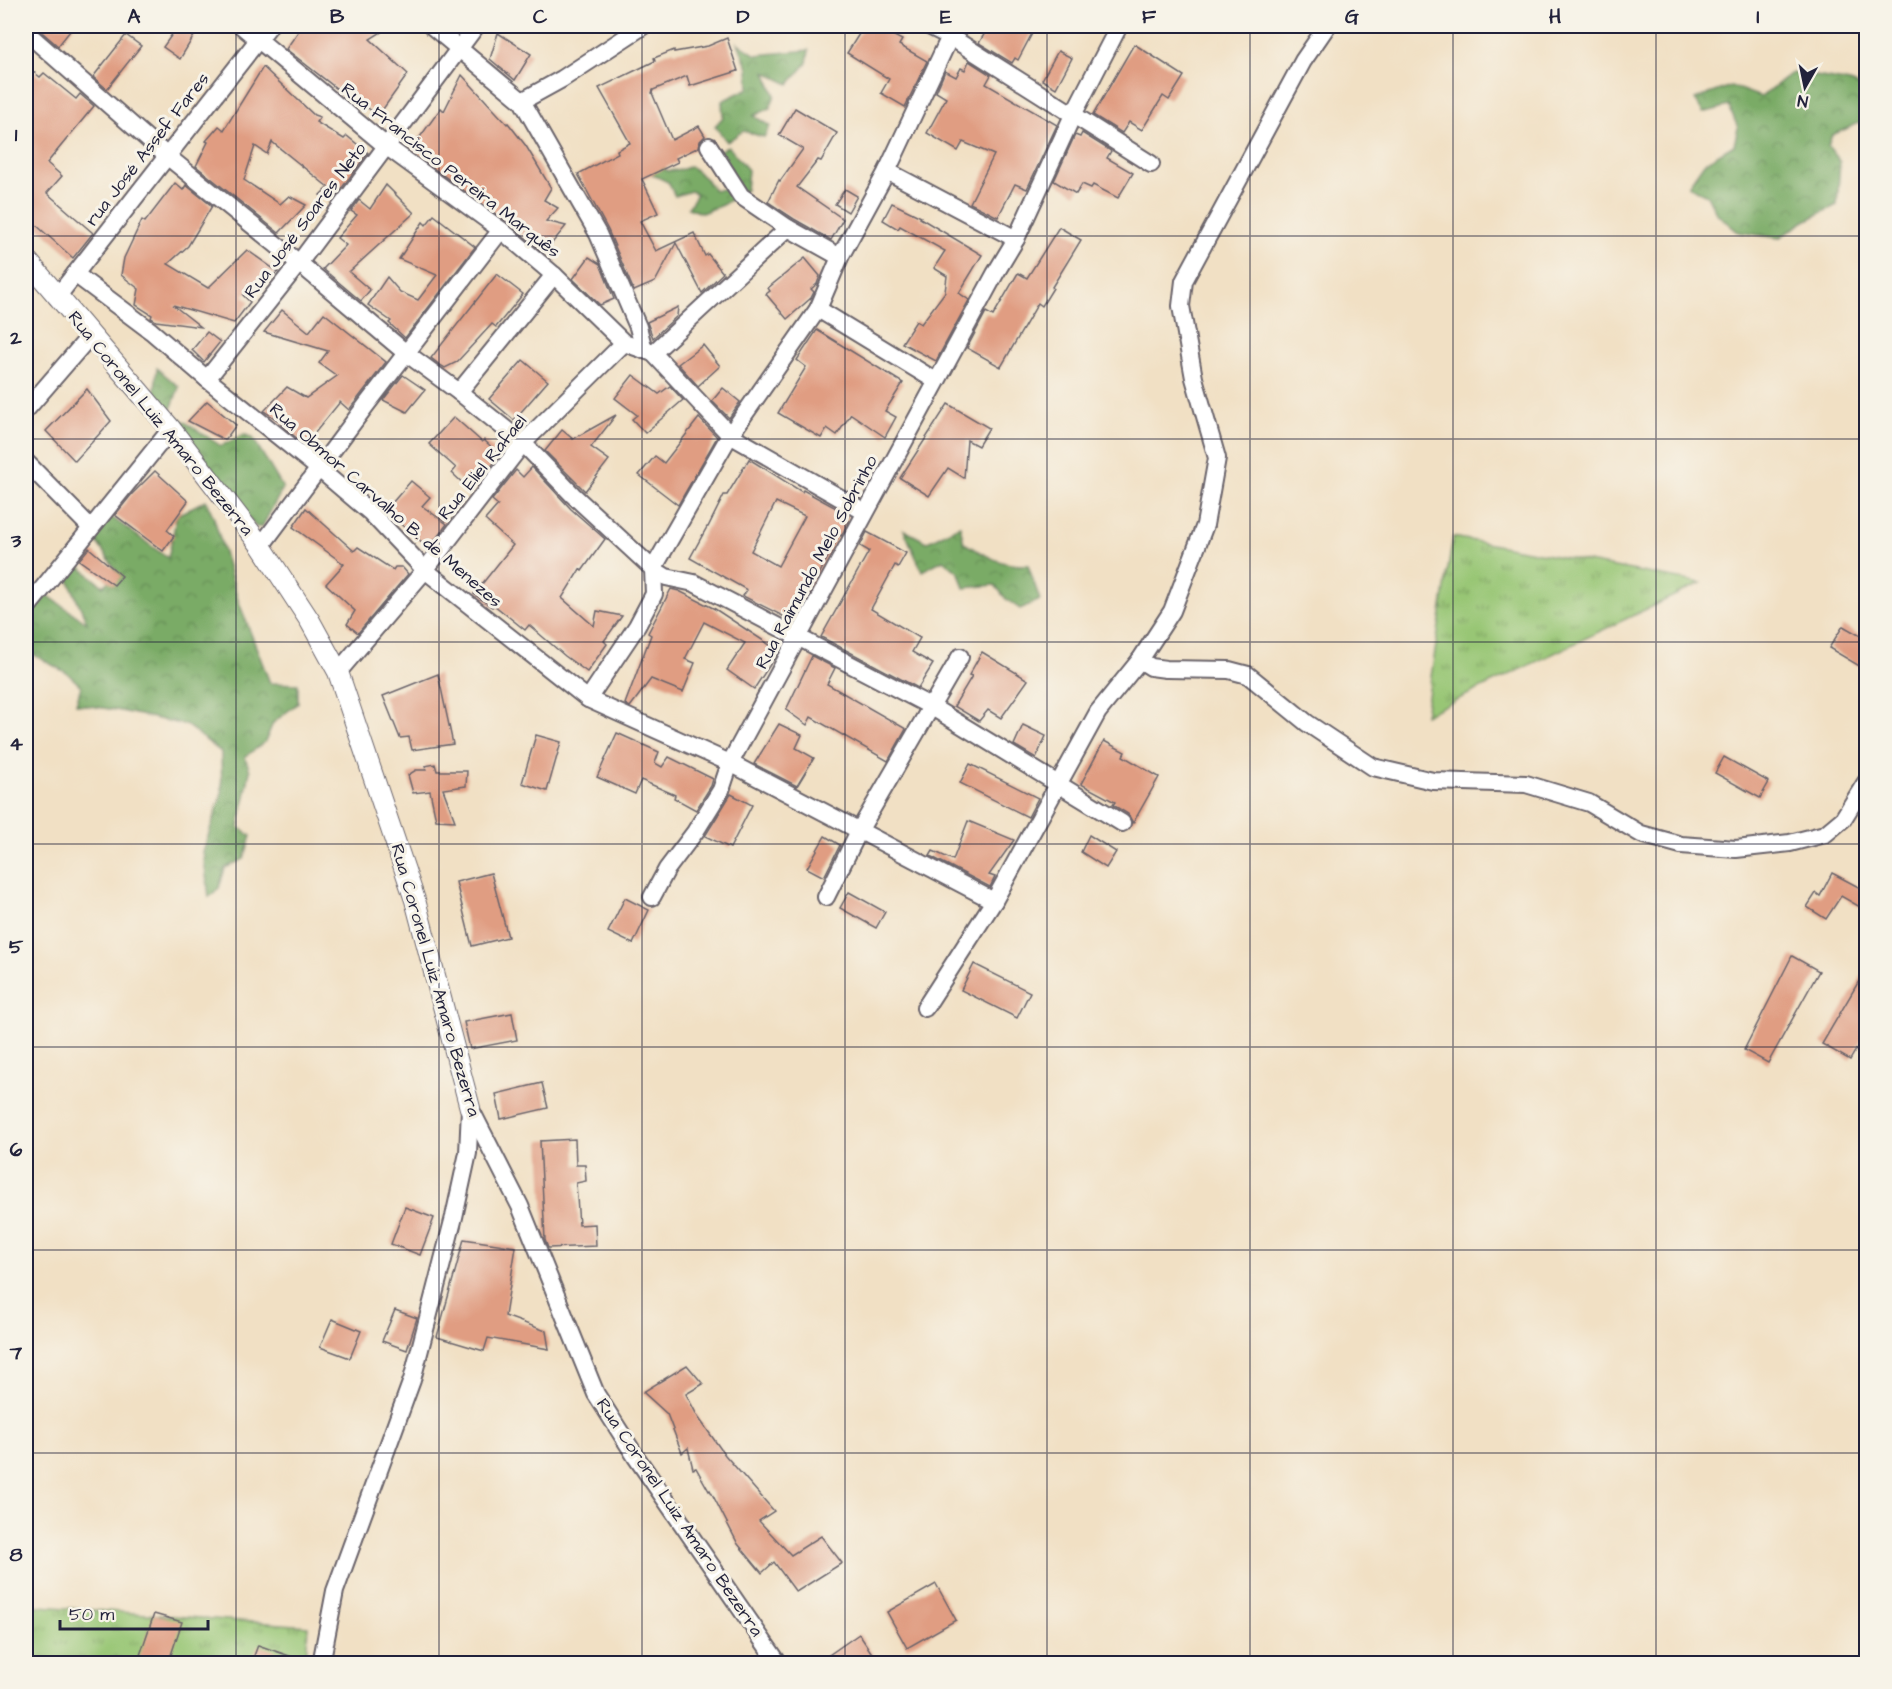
<svg xmlns="http://www.w3.org/2000/svg" width="1892" height="1689" viewBox="0 0 1892 1689" font-family="'Architects Daughter',sans-serif">
	<style>
		.grass { fill: url(#grass-tufts); stroke: #5d7458; stroke-width: 1.5 }
		.forest { fill: url(#forest-crowns); stroke: #4e6650; stroke-width: 1.5 }
		.building { fill: #e09d82; fill-rule: evenodd }
		.lines { fill: none; stroke-linecap: round; stroke-linejoin: round }
		.minor-casing { stroke: #6a646b; stroke-width: 20 }
		.tertiary-casing { stroke: #6a646b; stroke-width: 22 }
		.minor { stroke: #fff; stroke-width: 16 }
		.tertiary { stroke: #fff; stroke-width: 20 }
		.grid { fill: none; stroke: #22223b; stroke-width: 1.5; stroke-opacity: 0.55 }
		.labels { text-anchor: middle; stroke-width: 6; stroke-linejoin: round; paint-order: stroke }
		.street-label { font-size: 18px; fill: #22223b; stroke: #f7f3e8 }
		.neatline { fill: none; stroke: #22223b; stroke-width: 2 }
		.grid-label { font-size: 20px; text-anchor: middle; font-weight: bold; fill: #22223b }
	</style>
	<defs>
		<pattern id="grass-tufts" width="24" height="20" patternUnits="userSpaceOnUse" patternTransform="scale(1.5)"><rect width="24" height="20" fill="#98c674"/><path d="M3 7l-1-3M5 7V3M7 7l1-3M15 17l-1-3M17 17v-4M19 17l1-3" fill="none" stroke="#7ca060"/></pattern>
		<pattern id="forest-crowns" width="20" height="18" patternUnits="userSpaceOnUse" patternTransform="scale(1.5)"><rect width="20" height="18" fill="#7aab66"/><path d="M2 6a3 3 0 1 1 6 0M12 15a3 3 0 1 1 6 0" fill="none" stroke="#648b55"/></pattern>
	</defs>
	<rect width="100%" height="100%" fill="#f7f3e8"/>
	<filter id="ink" filterUnits="userSpaceOnUse"><feTurbulence type="fractalNoise" baseFrequency=".0167" numOctaves="2"/><feDisplacementMap in="SourceGraphic" scale="12" xChannelSelector="R" yChannelSelector="G"/><feConvolveMatrix kernelMatrix="1 2 1 2 8 2 1 2 1" color-interpolation-filters="sRGB"/></filter>
	<filter id="wash" filterUnits="userSpaceOnUse"><feTurbulence type="fractalNoise" baseFrequency=".008" numOctaves="4" result="noise"/><feDisplacementMap in="SourceGraphic" scale="24" xChannelSelector="R" yChannelSelector="G"/><feGaussianBlur stdDeviation="1.35" result="paint"/><feColorMatrix in="noise" values="0 0 0 0 0 0 0 0 0 0 0 0 0 0 0 0 0 1.4 0 .05"/><feComposite in="paint" operator="in"/></filter>
	<g filter="url(#wash)">
		<rect width="100%" height="100%" fill="#f1e0c4"/>
		<g class="grass">
			<polygon points="1453,537 1701,583 1425,715"/>
			<polygon points="26,1605 308,1626 306,1663 26,1663"/>
		</g>
		<g class="forest">
			<polygon points="738,43 756,55 809,50 807,63 789,84 765,72 775,95 770,108 754,116 770,126 764,137 743,131 727,142 715,126 723,117 722,101 749,88 748,68"/>
			<polygon points="1793,72 1850,82 1866,90 1866,120 1832,135 1828,146 1840,161 1837,205 1805,221 1779,238 1738,232 1716,213 1707,195 1688,186 1704,163 1734,145 1738,128 1729,106 1703,113 1695,99 1731,86 1761,97"/>
			<polygon points="728,146 748,170 746,190 722,205 702,213 688,208 697,194 691,191 675,196 668,182 649,173 648,148 667,171 684,169 690,166 705,178 714,190 725,189 711,156"/>
			<polygon points="157,368 179,387 170,412 221,446 244,434 253,438 283,488 262,527 256,527 154,400"/>
			<polygon points="206,500 214,518 238,600 270,683 298,684 298,703 273,723 265,742 245,757 250,771 239,827 251,836 244,859 225,868 219,888 209,897 203,852 222,793 221,752 186,725 116,710 76,704 81,686 67,673 27,651 26,620 47,595 87,623 67,576 72,560 103,586 118,573 92,535 110,516 168,558 177,515"/>
			<path d="M960,526l4,17c23,13 36,23 64,22l12,35 -20,9 -14,-10 -11,-14 -31,3 -5,-15 -16,-13 -21,11 -18,-41 23,12c12,-4 21,-12 33,-16z"/>
		</g>
		<g id="blocks">
			<g class="building">
				<polygon points="35,26 74,26 58,46"/>
				<polygon points="178,26 200,26 180,59 163,47"/>
				<polygon points="302,26 391,26 370,39 408,74 378,116 354,97 336,88 286,49"/>
				<polygon points="864,26 875,26 902,40 899,45 927,61 905,107 881,93 889,79 847,53"/>
				<polygon points="989,26 1036,26 1018,60 1015,58 1012,63 979,43"/>
				<polygon points="498,33 531,54 515,80 490,59"/>
				<polygon points="126,35 141,46 107,89 93,77"/>
				<polygon points="727,38 738,71 690,86 687,76 653,90 652,93 672,140 699,126 705,136 700,141 699,147 676,158 678,162 642,179 658,213 640,221 656,251 694,233 705,256 708,254 723,273 702,293 676,243 655,282 634,291 608,230 578,174 618,153 617,150 630,143 599,88 655,61 654,58 674,50 674,52 708,46"/>
				<polygon points="1134,44 1184,76 1169,100 1163,96 1142,130 1129,122 1122,133 1093,115"/>
				<polygon points="1058,51 1072,58 1056,88 1042,80"/>
				<polygon points="969,61 991,75 986,84 1057,125 1027,189 1015,184 998,217 970,203 994,155 963,142 958,151 927,133 946,98 936,92 945,71 956,77 961,68 965,70"/>
				<polygon points="26,66 40,77 44,73 76,99 80,94 94,106 47,163 62,176 47,193 93,233 73,258 26,216"/>
				<polygon points="263,67 314,115 320,117 316,122 344,139 347,136 368,153 332,201 320,195 328,187 272,142 267,154 255,146 244,180 280,204 289,196 306,205 279,233 196,166 208,142 206,141 219,126 224,130"/>
				<polygon points="462,75 507,124 508,123 526,146 551,188 544,200 558,208 546,221 566,226 544,253 507,222 425,162 427,160 412,148 441,108 444,111"/>
				<polygon points="795,108 837,133 821,161 818,160 797,187 843,219 831,240 794,219 768,202 779,180 780,181 803,149 779,135"/>
				<polygon points="1082,133 1111,151 1107,158 1133,173 1118,198 1093,185 1091,188 1082,184 1076,194 1054,181 1075,135 1080,137"/>
				<polygon points="175,183 183,190 186,185 212,206 188,246 168,264 208,288 247,250 278,272 243,295 250,302 234,323 173,305 201,327 156,321 151,318 152,315 136,305 139,289 121,275 124,258 142,220 145,222"/>
				<polygon points="386,185 414,213 349,272 370,290 361,301 323,269 346,245 337,238 357,215 351,211 359,200 370,209"/>
				<polygon points="845,189 857,196 848,212 835,204"/>
				<polygon points="892,203 921,217 920,218 982,255 959,293 969,300 936,361 902,343 916,321 921,324 945,292 947,276 934,268 945,251 900,226 898,229 883,220"/>
				<polygon points="434,215 475,247 405,338 389,323 391,321 368,305 387,277 400,292 418,300 437,275 399,259 423,222 426,225"/>
				<polygon points="1059,227 1081,240 1052,287 1053,288 1042,306 1038,303 1001,367 967,348 986,312 993,316 1018,273 1027,278"/>
				<polygon points="589,257 600,264 614,299 600,305 573,279"/>
				<polygon points="805,258 820,276 817,284 811,289 814,292 811,298 787,319 766,294 770,291 768,288"/>
				<polygon points="497,274 523,294 496,327 492,324 457,362 445,368 440,365 431,358"/>
				<polygon points="678,307 677,316 653,338 647,322"/>
				<polygon points="282,310 309,332 324,313 386,362 349,410 340,402 305,445 281,425 282,423 264,411 287,387 306,398 337,376 319,363 328,351 264,332"/>
				<polygon points="817,330 903,383 885,411 896,417 885,437 851,414 837,435 827,428 821,438 778,413 806,367 797,360"/>
				<polygon points="207,332 220,342 204,362 192,350"/>
				<polygon points="703,345 720,366 698,386 678,364"/>
				<polygon points="523,360 548,381 514,420 489,399"/>
				<polygon points="403,375 425,390 407,412 383,400"/>
				<polygon points="633,375 659,394 670,386 683,400 645,433 632,419 637,415 615,398"/>
				<polygon points="723,388 740,402 729,418 712,401"/>
				<polygon points="87,389 111,421 75,461 46,431"/>
				<polygon points="207,401 236,425 225,440 188,421"/>
				<polygon points="948,404 989,428 978,446 967,440 964,478 948,468 929,496 900,478"/>
				<polygon points="616,415 591,447 609,460 585,491 545,451 562,430 573,439"/>
				<polygon points="454,417 482,442 484,440 500,455 477,485 475,483 469,489 452,473 456,468 429,444"/>
				<polygon points="699,418 717,437 678,505 639,475 655,456 664,463"/>
				<path d="M749,459l53,33 1,-2 46,25 -3,5 3,1 -8,15 -2,-2 -3,7 -41,81 -52,-26 4,-6 -57,-32 17,-31h1l16,-32h3zM776,502l29,14 -27,50 -27,-15z"/>
				<polygon points="532,467 571,509 605,539 582,571 580,569 562,598 594,626 597,611 622,616 604,641 607,644 587,672 565,656 529,625 525,630 494,605 492,607 474,594 513,545 485,520 498,505 492,500 516,470 523,477"/>
				<polygon points="155,471 188,501 167,530 174,536 163,551 115,515 132,494"/>
				<polygon points="411,481 430,497 422,506 447,524 429,548 385,511"/>
				<polygon points="306,508 354,551 358,547 393,570 395,567 402,567 408,574 358,633 347,624 355,611 326,584 344,564 293,527"/>
				<polygon points="867,532 906,553 898,567 895,565 871,609 920,638 912,652 933,664 918,688 821,637 869,551 860,546"/>
				<polygon points="89,548 122,576 114,585 79,560"/>
				<polygon points="671,589 679,591 715,609 779,651 754,689 727,670 745,643 704,622 685,659 695,663 683,692 651,679 630,707 625,704 651,635 648,633"/>
				<polygon points="1843,626 1866,639 1866,658 1861,667 1829,648"/>
				<polygon points="982,652 1028,680 1001,718 988,710 979,721 954,706 972,676 969,675"/>
				<polygon points="812,656 835,668 827,684 906,729 888,761 811,717 807,725 786,710"/>
				<polygon points="438,674 453,744 412,750 409,737 400,738 383,696"/>
				<polygon points="779,724 802,735 796,748 814,758 797,786 754,764"/>
				<polygon points="1023,725 1046,736 1036,758 1014,745"/>
				<polygon points="617,733 659,752 655,763 662,767 669,757 713,779 711,786 696,810 674,798 675,795 641,780 635,794 597,777"/>
				<polygon points="536,735 561,742 547,791 522,783"/>
				<polygon points="1104,741 1125,752 1123,756 1159,777 1133,823 1128,814 1113,805 1115,802 1081,784"/>
				<polygon points="1724,757 1769,782 1760,798 1715,773"/>
				<polygon points="435,764 437,771 467,771 466,786 443,789 455,821 436,820 430,791 413,793 408,775 416,770 426,770 425,766"/>
				<polygon points="970,764 1038,798 1028,817 960,783"/>
				<polygon points="731,794 752,805 730,848 705,836"/>
				<polygon points="968,821 1014,840 989,875 995,877 990,887 930,856 933,851 953,860"/>
				<polygon points="1089,835 1116,852 1106,868 1081,852"/>
				<polygon points="825,836 840,845 824,877 807,868"/>
				<polygon points="491,873 508,937 472,946 456,882"/>
				<polygon points="1832,873 1866,891 1866,896 1860,907 1841,896 1826,919 1807,907 1816,893 1820,896"/>
				<polygon points="849,892 885,912 876,928 840,908"/>
				<polygon points="625,898 649,910 633,944 608,932"/>
				<polygon points="1792,956 1819,971 1768,1063 1744,1050"/>
				<polygon points="974,964 1030,992 1017,1018 961,990"/>
				<polygon points="1866,969 1866,1032 1850,1060 1822,1044"/>
				<polygon points="512,1013 517,1040 470,1049 464,1022"/>
				<polygon points="542,1083 548,1108 501,1119 496,1094"/>
				<polygon points="575,1139 576,1165 585,1165 586,1181 576,1183 579,1225 595,1224 596,1246 548,1248 545,1240 540,1141"/>
				<polygon points="405,1207 434,1218 420,1255 391,1244"/>
				<polygon points="464,1239 516,1247 505,1316 546,1331 549,1349 488,1338 484,1351 437,1337"/>
				<polygon points="395,1310 417,1318 407,1350 382,1341"/>
				<polygon points="332,1319 361,1331 350,1358 320,1347"/>
				<polygon points="687,1365 703,1384 686,1394 698,1417 725,1455 774,1511 759,1521 791,1555 821,1536 842,1563 796,1592 774,1562 762,1573 738,1544 710,1490 709,1491 696,1468 693,1469 688,1448 682,1453 667,1414 643,1392"/>
				<polygon points="936,1584 956,1620 907,1648 887,1612"/>
				<polygon points="154,1614 182,1622 168,1664 137,1664"/>
				<polygon points="859,1634 879,1664 816,1664"/>
				<polygon points="258,1645 304,1661 304,1664 251,1664"/>
			</g>
		</g>
	</g>
	<g filter="url(#ink)">
		<use href="#blocks" fill-opacity="0" stroke="#6a646b" stroke-width="1.5"/>
		<g class="lines">
			<defs>
				<g id="minor">
					<polyline points="242,26 386,146 501,230 554,275 624,343 653,353 730,435 865,512"/>
					<polyline points="432,26 522,101 598,234 638,327 644,350"/>
					<polyline points="929,26 949,36 1151,164"/>
					<polyline points="26,32 167,156 299,263 406,353 459,392 523,443 573,495 653,569 666,577 694,583 932,707 1122,823"/>
					<polyline points="522,101 562,79 643,26"/>
					<polyline points="709,146 741,196 788,228 840,257"/>
					<polyline points="887,171 1016,239"/>
					<polyline points="75,274 151,331 207,379 318,468 371,513 425,570 588,699"/>
					<polyline points="57,297 269,26"/>
					<polyline points="818,309 936,381"/>
					<polyline points="653,353 788,228"/>
					<polyline points="207,379 299,263 476,26"/>
					<polyline points="459,392 554,275"/>
					<polyline points="26,410 90,336"/>
					<polyline points="26,462 91,528"/>
					<polyline points="261,546 367,404 501,230"/>
					<polyline points="26,609 171,429"/>
					<polyline points="1140,660 1172,611 1205,525 1217,458 1194,378 1181,306 1184,281 1303,61 1327,26"/>
					<polyline points="338,672 425,570 523,443 624,343"/>
					<polyline points="652,897 667,869 695,832 721,790 730,763 588,699 637,626 654,594 653,569 730,435 818,309 840,257 887,171 955,26"/>
					<polyline points="826,897 859,831 960,657"/>
					<polyline points="994,901 730,763 995,274 1016,239 1073,115 1119,26"/>
					<polyline points="925,1008 994,901 1098,712 1140,660 1151,667 1166,669 1229,670 1248,675 1307,723 1373,767 1433,781 1526,784 1589,803 1641,834 1681,845 1736,849 1790,843 1825,834 1843,819 1866,782"/>
					<polyline points="470,1108 520,1206 596,1394 636,1457 779,1664"/>
					<polyline points="321,1664 335,1591 412,1380 454,1217 468,1153 470,1109"/>
				</g>
				<polyline id="tertiary" points="26,259 171,429 261,546 310,621 338,672 415,900 470,1108"/>
			</defs>
			<use href="#minor" class="minor-casing"/>
			<use href="#tertiary" class="tertiary-casing"/>
			<use href="#minor" class="minor"/>
			<use href="#tertiary" class="tertiary"/>
		</g>
	</g>
	<path class="grid" d="M236,26v1638M439,26v1638M642,26v1638M845,26v1638M1047,26v1638M1250,26v1638M1453,26v1638M1656,26v1638M26,236h1840M26,439h1840M26,642h1840M26,844h1840M26,1047h1840M26,1250h1840M26,1453h1840"/>
	<g class="labels">
		<g class="street-label">
			<text transform="translate(147 149) rotate(-52)" y="6">rua José Assef Fares</text>
			<text transform="translate(451 170) rotate(38)" y="6">Rua Francisco Pereira Marquês</text>
			<text transform="translate(305 220) rotate(-53)" y="6">Rua José Soares Neto</text>
			<text transform="translate(161 423) rotate(51)" y="6">Rua Coronel Luiz Amaro Bezerra</text>
			<text transform="translate(482 467) rotate(-51)" y="6">Rua Eliel Rafael</text>
			<text transform="translate(386 505) rotate(41)" y="6">Rua Obmor Carvalho B. de Menezes</text>
			<text transform="translate(816 562) rotate(-62)" y="6">Rua Raimundo Melo Sobrinho</text>
			<text transform="translate(436 980) rotate(74)" y="6">Rua Coronel Luiz Amaro Bezerra</text>
			<text transform="translate(680 1517) rotate(56)" y="6">Rua Coronel Luiz Amaro Bezerra</text>
		</g>
	</g>
	<rect width="1892" height="1689" fill="none" stroke="#f7f3e8" stroke-width="66"/>
	<g transform="translate(1805 87) rotate(189)" stroke="#f7f3e8" stroke-width="4.5" paint-order="stroke">
	<path d="M0-4.5L10 22L0 15L-10 22Z" fill="#22223b"/>
	<text y="-9" font-size="16" font-weight="bold" text-anchor="middle" fill="#22223b">N</text>
	</g>
	<path d="M60 1620v9h148v-9" fill="none" stroke="#22223b" stroke-width="3"/>
	<text x="69" y="1620" font-size="18" fill="#22223b" stroke="#f7f3e8" stroke-width="4.5" paint-order="stroke">50 m</text>
	<rect x="33" y="33" width="1826" height="1623" class="neatline"/>
	<g class="grid-label">
		<text x="134" y="23">A</text>
		<text x="337" y="23">B</text>
		<text x="540" y="23">C</text>
		<text x="743" y="23">D</text>
		<text x="946" y="23">E</text>
		<text x="1149" y="23">F</text>
		<text x="1352" y="23">G</text>
		<text x="1555" y="23">H</text>
		<text x="1758" y="23">I</text>
		<text x="16" y="141">1</text>
		<text x="16" y="344">2</text>
		<text x="16" y="547">3</text>
		<text x="16" y="750">4</text>
		<text x="16" y="953">5</text>
		<text x="16" y="1156">6</text>
		<text x="16" y="1359">7</text>
		<text x="16" y="1561">8</text>
	</g>
</svg>
